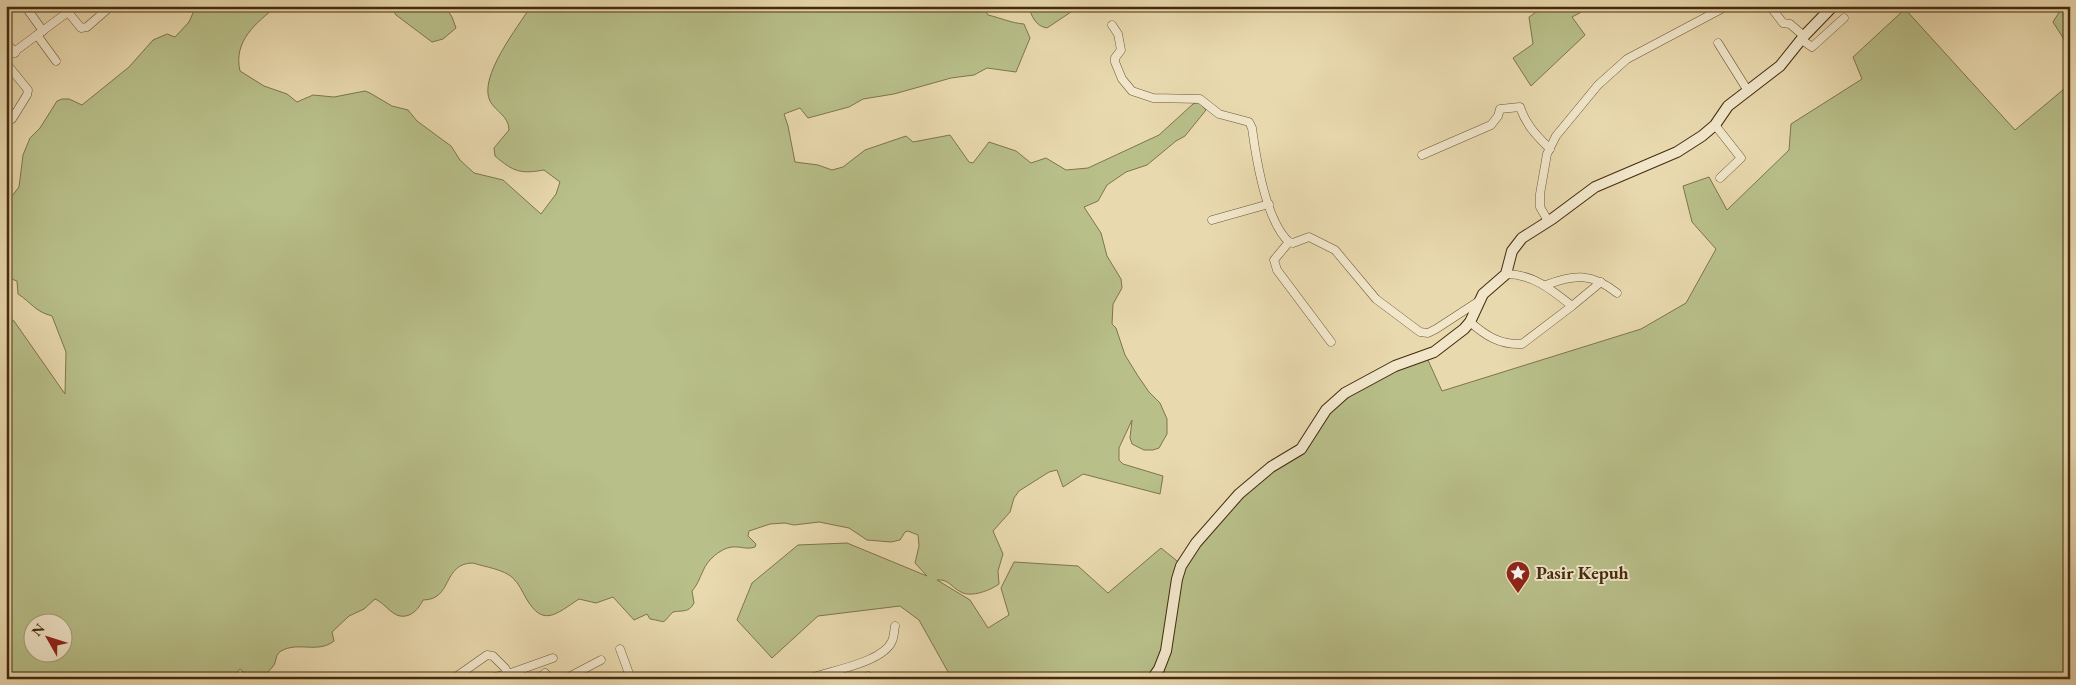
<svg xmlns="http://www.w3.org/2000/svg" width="2076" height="685" viewBox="0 0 2076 685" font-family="'EB Garamond',serif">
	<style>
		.green { fill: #b8bf89; stroke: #7e754b; fill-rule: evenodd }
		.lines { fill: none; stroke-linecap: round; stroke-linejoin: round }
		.street-casing { stroke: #6d5635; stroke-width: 9 }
		.secondary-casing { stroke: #442b0d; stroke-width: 12 }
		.street { stroke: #f1e6ca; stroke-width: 8 }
		.secondary { stroke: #f1e6ca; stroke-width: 10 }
		.labels { text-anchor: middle; stroke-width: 4; stroke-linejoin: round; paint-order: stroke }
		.poi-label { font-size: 18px; font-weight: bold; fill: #442b0d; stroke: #f1e6ca; text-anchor: start }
	</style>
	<rect width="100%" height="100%" fill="#e9d9ae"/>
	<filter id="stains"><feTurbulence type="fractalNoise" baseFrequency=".004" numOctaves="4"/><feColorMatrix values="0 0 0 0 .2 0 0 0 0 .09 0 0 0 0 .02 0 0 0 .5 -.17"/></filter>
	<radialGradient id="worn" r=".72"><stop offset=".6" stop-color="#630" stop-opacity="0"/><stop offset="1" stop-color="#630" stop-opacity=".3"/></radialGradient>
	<g class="green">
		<path d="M196,6h81c-21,17 -44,35 -37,65l24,15 23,8 10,8 16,-7 21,2 31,-6 5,2 22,13 16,4 9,11 34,25 9,14 14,13 29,7 38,34 15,-20 4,-12 -16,-12c-24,4 -30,2 -49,-14l-1,-8 15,-18c0,-14 -13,-18 -19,-29 -12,-24 28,-74 41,-95h452l5,9c13,3 23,8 36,9l6,14 -14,34 -29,-4 -13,7 -23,3 -57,16 -31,5 -14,8 -41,11 -8,-10 -16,6 4,12 7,36 23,3 14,5 11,-3 22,-17 41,-14 7,6 37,-7 19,27 4,1 16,-21 27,9 15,12 15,-5 20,12 22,-2 71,-33 34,-31 6,-2 7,8 -21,26 -9,5 -29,24 -21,7 -19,13 -9,16 -14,6 17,26 6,23 14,23 1,9 -9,16 -1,20 4,4 9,27 13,21 11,16 11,11 7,16v15l-8,14 -6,2h-9l-12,-6 -2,-6 2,-18 -13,28v12l4,4 40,12 -3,18 -77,-20 -20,13 -6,-17 -8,2 -30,19 -5,7 -4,14 -17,19 10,23 -5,17 1,13c-8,6 -28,14 -38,8 -10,-5 -12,-13 -24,-12l33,20 18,28 21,-13 -8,-27 13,-26 64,4 30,27 53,-45 21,17 28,-38 67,-62 25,-15 26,-37 11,-10 55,-33 33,-12 15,33 199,-62 45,-26 30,-54 -24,-27 -9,-36 26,-9 18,33 62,-60 2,-26 71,-45 -9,-22 52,-48 110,121 55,-46v595h-1118l-33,-59 -19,-14 -82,10 -46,42 -35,-38 15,-37 46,-38 49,-2 80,33 -12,-13 4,-17 -1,-11 -10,-4 -3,1 -5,8 -9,2 -24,-2 -18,-12 -30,-6 -25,3 -9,-2 -15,1 -21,7 -1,5 8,8 -1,3c-8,3 -15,-1 -23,0 -11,1 -25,13 -29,24 -4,8 -5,13 -11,20l2,12c-5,10 -11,7 -21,9 -13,13 -4,10 -23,7l-3,-5 -13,6 -21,-23 -17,6 -17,-4c-23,15 -36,29 -53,-1 -4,-7 -7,-14 -13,-20 -10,-9 -28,-11 -40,-15 -31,0 -20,37 -50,37 -3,6 -7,12 -14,15 -15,6 -22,-11 -34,-16l-11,10 -15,7 -17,16 2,9c-17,13 -35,0 -53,10 -6,4 -4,8 -7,14 -3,5 -9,9 -14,14h-9l-11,-10 -9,10h-225v-364l8,6 51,73 1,-42 -14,-36c-18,-5 -20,-13 -34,-22l-1,-13 -11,-4v-78l6,-3 7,-9 4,-32 7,-17 10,-10 17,-27 5,-2h7l13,6 47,-38 24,-27 14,-6 8,3 14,-15zM32,622h30v30h-30z"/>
		<polygon points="390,6 445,6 452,17 456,28 443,39 432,42 396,15"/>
		<path d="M1028,6h52l-33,22c-12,-2 -15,-12 -19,-22z"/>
		<polygon points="1545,6 1593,6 1572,17 1585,35 1531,86 1513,58 1533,44 1529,17"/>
		<polygon points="2063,6 2070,6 2070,49 2053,22"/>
	</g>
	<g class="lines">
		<defs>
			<g id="street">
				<polyline points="25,6 43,31"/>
				<polyline points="1770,6 1783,23 1790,24 1804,36"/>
				<polyline points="68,12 81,28 87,27 111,6"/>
				<path d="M1112,25l6,9 3,16 -6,8v4l7,17 10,12 21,7 47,1 19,15 30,8 3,6c4,30 14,93 37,114l4,1 16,-6 26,13 41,49 44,33 8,1 8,-4 43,-28"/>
				<polyline points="37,35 56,61"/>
				<polyline points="1802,40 1812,47 1844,18"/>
				<polyline points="6,42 15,53"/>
				<polyline points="1718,43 1748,91"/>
				<polyline points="6,58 76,6"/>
				<polyline points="6,63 28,90 27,95 12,119 6,121"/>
				<polyline points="1715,125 1741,158 1720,178"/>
				<path d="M1422,155l69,-30 7,-9 2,-7 20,-2c6,18 16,28 30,42"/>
				<polyline points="1212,220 1269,204"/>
				<polyline points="1548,221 1540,207 1540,194 1547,154 1556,136 1598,85 1627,59 1727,6"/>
				<polyline points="1289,242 1274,260 1277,270 1331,342"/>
				<path d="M1546,285c29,-11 46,-12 71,8"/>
				<polyline points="1572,306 1601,282"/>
				<path d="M1470,322c16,14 30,23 52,22l50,-38c-20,-16 -39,-32 -66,-32"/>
				<polyline points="620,649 631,679"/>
				<polyline points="453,679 487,655 493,656 505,668 508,674"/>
				<polyline points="487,679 508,674 553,658"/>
				<polyline points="537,679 545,673 550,679"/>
				<polyline points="565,679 601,660"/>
				<path d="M808,679c20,-8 75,-16 84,-38 2,-4 2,-10 3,-15"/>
				<polyline points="864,679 868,676"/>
			</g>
			<polyline id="secondary" points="1152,679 1159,669 1166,651 1177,579 1181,566 1196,543 1239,494 1271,467 1301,449 1326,410 1345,393 1395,366 1434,352 1464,329 1470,322 1483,294 1506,274 1512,251 1522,238 1552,219 1595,187 1677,152 1702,136 1715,125 1728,106 1780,66 1804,36 1833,6"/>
		</defs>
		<use href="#street" class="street-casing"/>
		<use href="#secondary" class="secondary-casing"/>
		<use href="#street" class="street"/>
		<use href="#secondary" class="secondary"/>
	</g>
	<defs>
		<symbol id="sight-pin" viewBox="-11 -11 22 30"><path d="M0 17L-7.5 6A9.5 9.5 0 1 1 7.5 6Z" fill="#8f2418" stroke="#f1e6ca"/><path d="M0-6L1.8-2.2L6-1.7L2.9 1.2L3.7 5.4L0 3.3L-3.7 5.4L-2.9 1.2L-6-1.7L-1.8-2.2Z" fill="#fff"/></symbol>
	</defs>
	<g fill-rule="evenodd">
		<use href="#sight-pin" x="1504" y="559" width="28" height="38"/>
	</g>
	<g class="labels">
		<g class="poi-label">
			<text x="1536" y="579">Pasir Kepuh</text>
		</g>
	</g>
	<rect width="2076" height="685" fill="none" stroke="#e9d9ae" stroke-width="25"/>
	<rect x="8" y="8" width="2061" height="670" fill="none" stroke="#442b0d" stroke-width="2.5"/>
	<rect x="12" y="12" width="2051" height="660" fill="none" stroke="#442b0d"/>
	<g transform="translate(48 638) rotate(309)"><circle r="24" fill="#f1e6ca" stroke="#ac9b7e"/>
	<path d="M0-4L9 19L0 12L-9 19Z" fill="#8f2418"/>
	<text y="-8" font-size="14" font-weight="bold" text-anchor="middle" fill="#442b0d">N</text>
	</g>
	<rect width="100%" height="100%" filter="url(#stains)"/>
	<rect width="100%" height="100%" fill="url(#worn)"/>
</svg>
